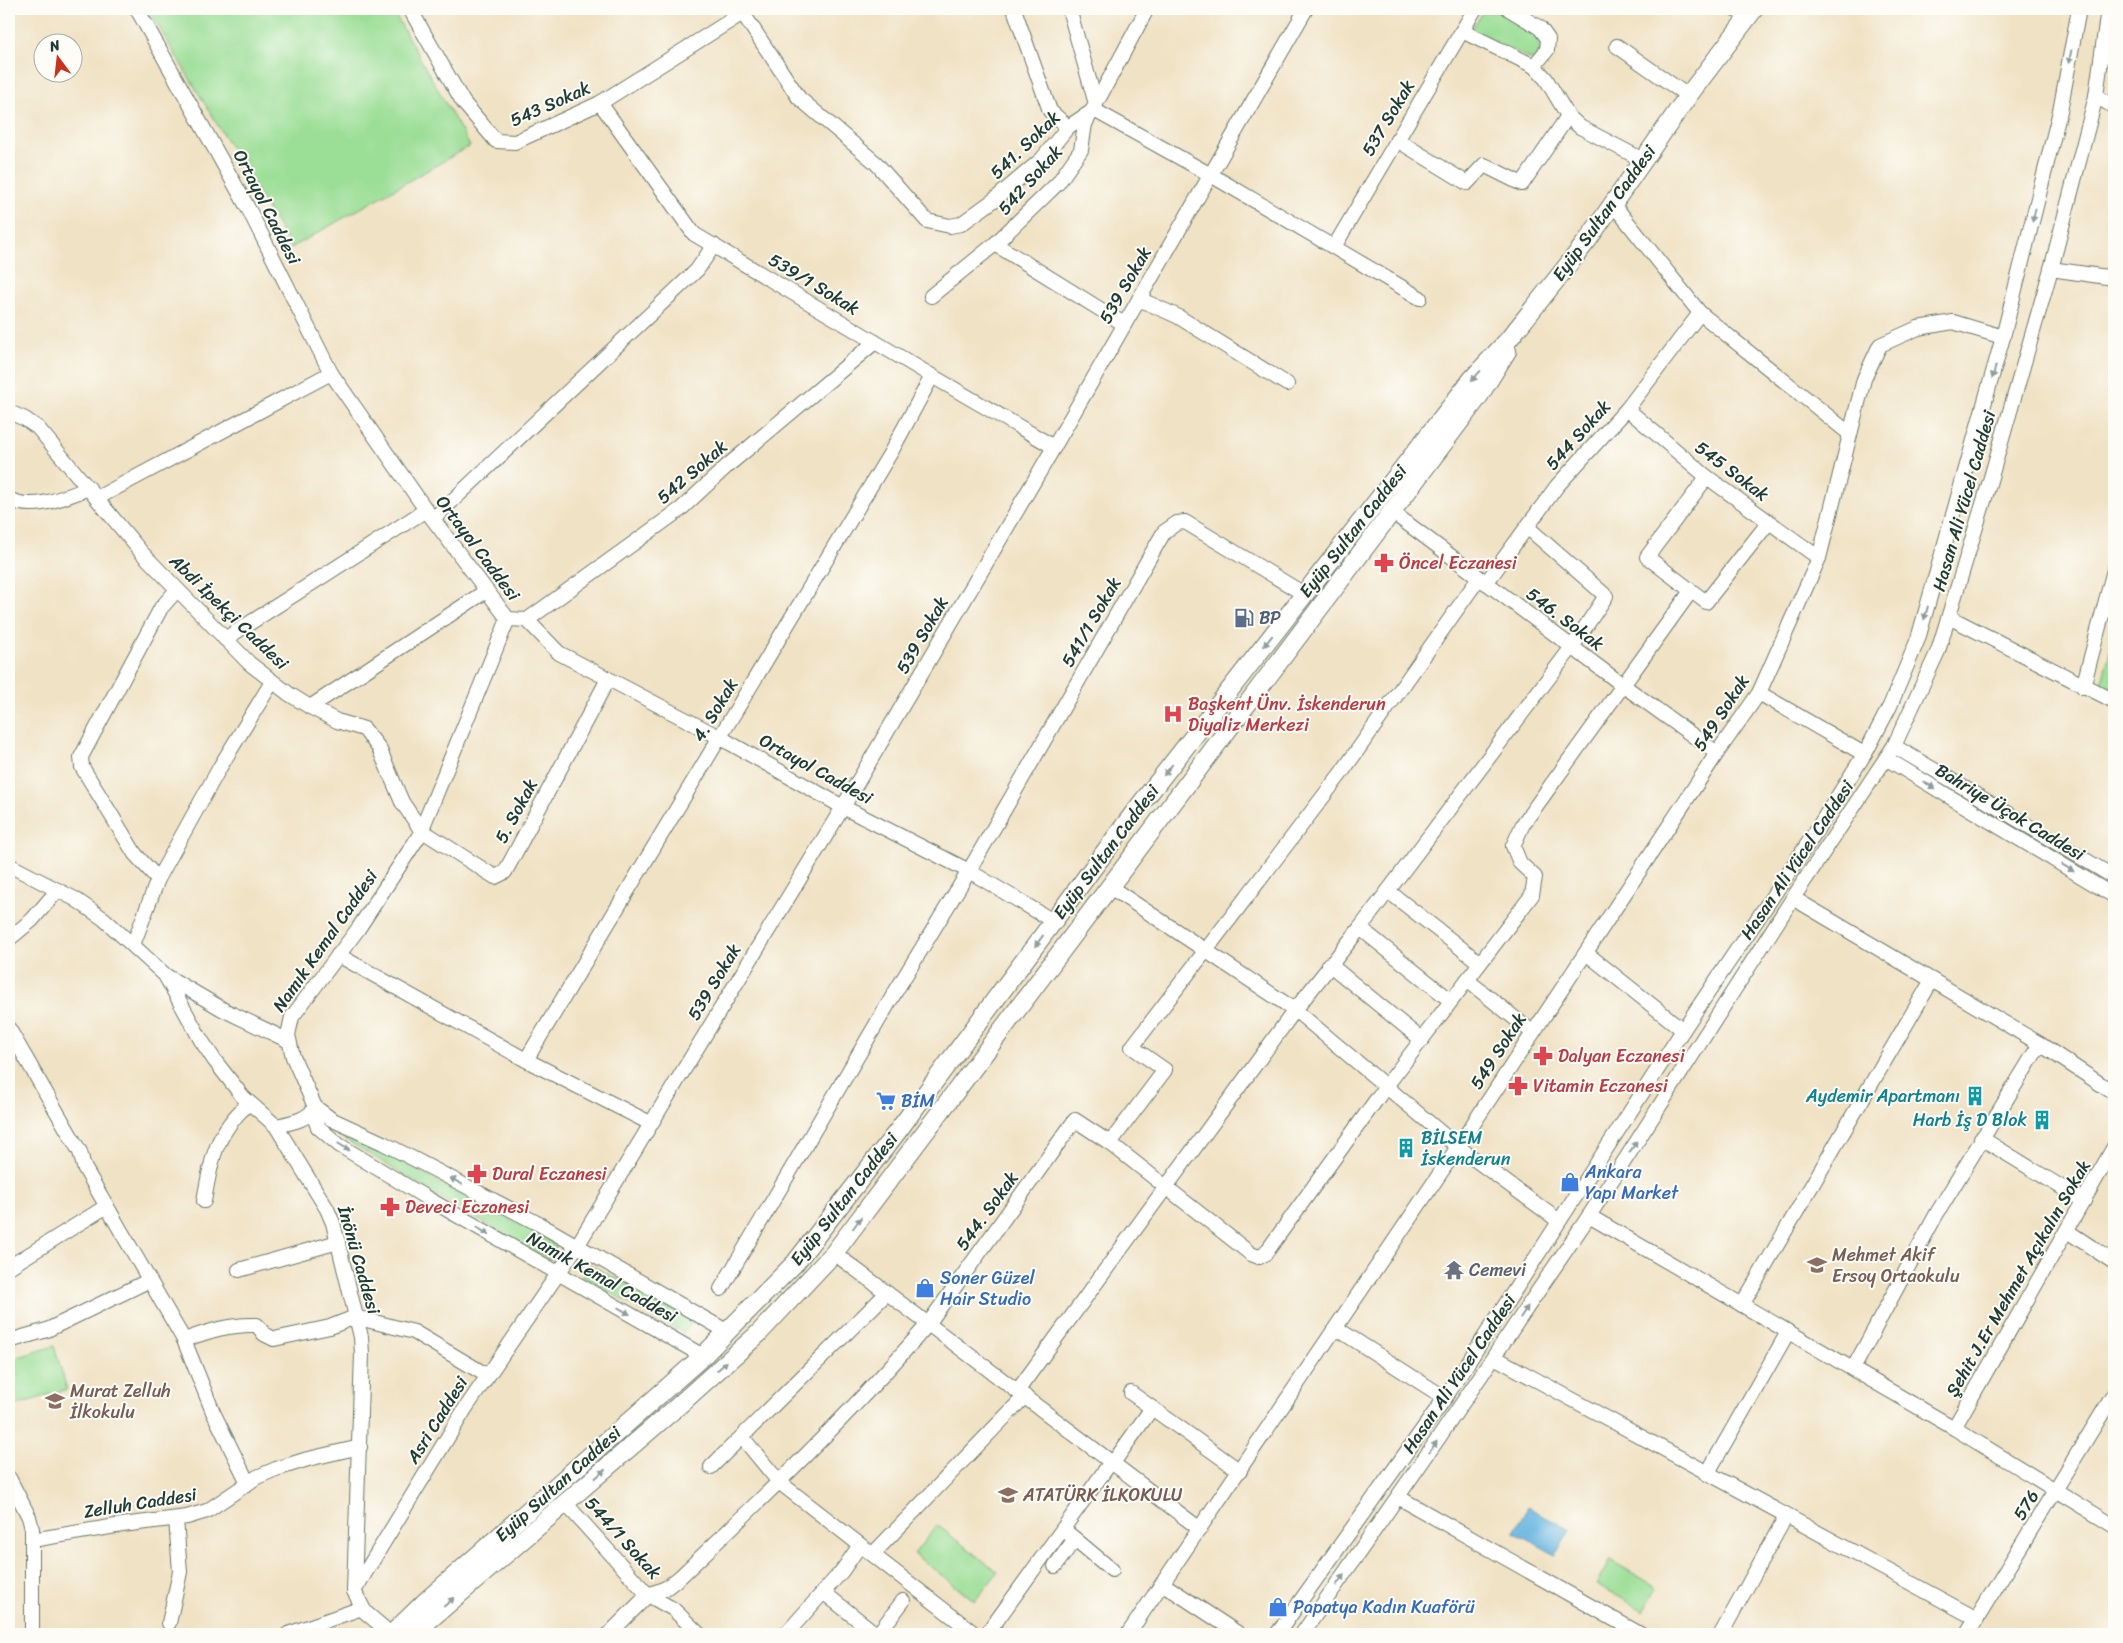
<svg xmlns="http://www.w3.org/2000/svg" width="2123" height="1643" viewBox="0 0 2123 1643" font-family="Sriracha,sans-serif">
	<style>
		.green { fill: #9bde96; stroke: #5d8e65 }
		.water { fill: #65b4df; stroke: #42788a }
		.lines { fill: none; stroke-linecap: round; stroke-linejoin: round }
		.minor-casing { stroke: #687766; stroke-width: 16 }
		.major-casing { stroke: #687766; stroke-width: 20 }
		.minor { stroke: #fff; stroke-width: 14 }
		.major { stroke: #fff; stroke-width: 18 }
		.oneway { fill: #8f9e9a }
		.labels { text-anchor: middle; stroke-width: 4; stroke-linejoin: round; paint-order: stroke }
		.street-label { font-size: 18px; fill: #1f3d34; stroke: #fdfcf7 }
		.health-label { font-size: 18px; fill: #be3a42; stroke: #fdfcf7; text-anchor: start }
		.service-label { font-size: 18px; fill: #4e5e75; stroke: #fdfcf7; text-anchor: start }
		.culture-label { font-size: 18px; fill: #0d838f; stroke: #fdfcf7; text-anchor: end }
		.shop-label { font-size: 18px; fill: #366cbe; stroke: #fdfcf7; text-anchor: start }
		.education-label { font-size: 18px; fill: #785e54; stroke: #fdfcf7; text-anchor: start }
		.worship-label { font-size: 18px; fill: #5b616d; stroke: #fdfcf7; text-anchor: start }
	</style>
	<rect width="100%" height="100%" fill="#fdfcf7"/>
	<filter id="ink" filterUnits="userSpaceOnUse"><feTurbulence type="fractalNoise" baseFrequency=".02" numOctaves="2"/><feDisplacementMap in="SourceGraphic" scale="10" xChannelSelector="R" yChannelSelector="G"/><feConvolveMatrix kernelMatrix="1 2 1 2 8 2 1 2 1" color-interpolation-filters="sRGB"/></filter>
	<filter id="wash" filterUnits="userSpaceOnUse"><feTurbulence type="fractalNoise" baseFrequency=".0096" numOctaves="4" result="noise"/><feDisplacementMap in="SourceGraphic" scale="20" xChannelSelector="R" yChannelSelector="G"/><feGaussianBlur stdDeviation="1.12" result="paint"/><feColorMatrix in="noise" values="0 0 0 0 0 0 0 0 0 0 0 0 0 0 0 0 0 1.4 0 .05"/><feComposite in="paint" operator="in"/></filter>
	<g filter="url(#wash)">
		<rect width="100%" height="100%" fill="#f0e2c4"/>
		<g class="green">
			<polygon points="148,9 392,9 470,146 291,248"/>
			<polygon points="1485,9 1501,9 1532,27 1538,33 1543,46 1534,61 1471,30"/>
			<polygon points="2114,637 2114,693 2100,688"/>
			<polygon points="336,1128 557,1244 550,1260 463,1211 338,1135 335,1132 334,1129"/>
			<polygon points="589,1264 694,1320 684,1333 582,1277"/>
			<polygon points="54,1346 67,1389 11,1407 9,1360"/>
			<polygon points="937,1525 998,1572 975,1601 914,1554"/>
			<polygon points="1610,1560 1657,1587 1644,1611 1596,1585"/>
		</g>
		<polygon class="water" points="1528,1507 1570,1530 1556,1555 1514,1532"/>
	</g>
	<g filter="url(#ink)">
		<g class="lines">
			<defs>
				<g id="minor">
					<polyline points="137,9 249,210 331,373 426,510 508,619 527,620 559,653 721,738 843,807 969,871 1053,921"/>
					<polyline points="410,9 463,102 496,141 515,142 600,103 749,9"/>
					<polyline points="740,9 799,98 876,163 927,221 950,226 961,224 994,200 1042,159 1068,127 1094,110 1211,175 1420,298"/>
					<polyline points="1014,9 1050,111 1068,127"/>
					<polyline points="1069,9 1096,104"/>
					<polyline points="1509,9 1540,28 1548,39 1547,50 1534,66"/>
					<polyline points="1735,9 1748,17"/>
					<polyline points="1462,31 1534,66 1546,79 1568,116 1580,127 1643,160"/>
					<polyline points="1617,46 1688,96"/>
					<polyline points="2096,96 2114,107"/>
					<polyline points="600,103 694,234 932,376 1054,447"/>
					<polyline points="1397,140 1467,183 1484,165 1522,184 1568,116"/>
					<polyline points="1613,204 1700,313 1850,434"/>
					<polyline points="995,244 1124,324"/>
					<polyline points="1334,247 1475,9"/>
					<polyline points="2051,269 2114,278"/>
					<polyline points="931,296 995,244 1058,183 1081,150 1085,124 1147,9"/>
					<polyline points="1139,299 1177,316 1287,384"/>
					<polyline points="1627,409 1707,477 1819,558"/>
					<polyline points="9,412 25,419 38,428 142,553 249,663 289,694 310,707 337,721 364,729 379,748 402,802 421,830 495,877 505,872 608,679"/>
					<polyline points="1707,477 1647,557 1706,602 1769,522"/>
					<polyline points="97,498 331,373"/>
					<path d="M9,499c23,13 57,-2 80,-11"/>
					<polyline points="1392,512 1624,686 1717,753"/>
					<polyline points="433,519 697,270 714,245"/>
					<polyline points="1479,578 1342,772 1132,1047 1165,1070 1110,1143 1251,1254 1259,1257 1265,1254 1387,1085 1532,895 1535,877 1520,863 1513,846 1523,824 1691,591"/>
					<polyline points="1486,583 1557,486 1627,409 1700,313"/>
					<polyline points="1949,617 2114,701"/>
					<polyline points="508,619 419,836 358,929 292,1017 288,1035 293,1057 315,1107 331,1119 383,1143 539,1224 728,1332"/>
					<polyline points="527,620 681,509 726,467 875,342"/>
					<polyline points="225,639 426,510"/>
					<polyline points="2083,687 2114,570"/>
					<polyline points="1759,693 1864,754"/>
					<polyline points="310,707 486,591"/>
					<polyline points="1894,746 2114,877"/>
					<polyline points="1887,759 2114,896"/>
					<polyline points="9,865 75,899 104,919 165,975 201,1040 215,1061 243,1097 276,1126 327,1209 333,1223 361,1337 362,1354 354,1591 365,1612 391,1634"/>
					<polyline points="158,879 135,854 82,767 81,757 161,608 176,591"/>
					<polyline points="1110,887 1295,1010 1458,1147 1559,1221"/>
					<polyline points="1388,891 1480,963"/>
					<polyline points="1793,898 2040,1044 2114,1093"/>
					<polyline points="1360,928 1450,1000"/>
					<polyline points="9,939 32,920 57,891"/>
					<polyline points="133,945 158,879 220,767 272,682"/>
					<polyline points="1586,953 1683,1030"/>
					<polyline points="338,955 526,1060 650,1123"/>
					<polyline points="1329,964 1422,1040"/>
					<polyline points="168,977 224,1010 289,1041"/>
					<polyline points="1467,980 1532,1032"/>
					<polyline points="9,1029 80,1152 84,1167 184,1340 213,1412 248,1483"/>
					<polyline points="526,1060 891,452 932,376"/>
					<polyline points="312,1112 318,1127 339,1145 425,1197 703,1356"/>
					<path d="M276,1126c13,-3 33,-6 39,-19"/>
					<polyline points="1981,1138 2084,1201"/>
					<path d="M204,1201c7,-42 12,-69 45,-98"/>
					<polyline points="1589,1216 1954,1428 2114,1526"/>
					<polyline points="2067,1231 2112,1261"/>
					<polyline points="834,1253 1200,1529"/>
					<polyline points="9,1267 107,1206"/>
					<polyline points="239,1270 338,1242"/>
					<polyline points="721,1289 894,994 969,871 1164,532 1177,523 1185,522 1304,594"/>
					<polyline points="1742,1305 1932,980"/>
					<polyline points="1336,1328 1445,1398"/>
					<path d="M184,1340c25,-9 46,-16 73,-15l7,9 10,5 56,-12 25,-10 59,15 74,44"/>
					<polyline points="9,1341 47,1330 148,1281"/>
					<polyline points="1494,1357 1977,1619"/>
					<polyline points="1853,1369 1936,1215 2040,1044"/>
					<polyline points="1018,1390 1295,1010 1360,928 1572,647 1606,596 1527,527"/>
					<polyline points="1131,1393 1240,1471"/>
					<polyline points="1954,1428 2114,1147"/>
					<polyline points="742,1437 779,1482 975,1634"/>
					<polyline points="1113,1463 1152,1408"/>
					<polyline points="711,1467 887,1293"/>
					<polyline points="1707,1474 1788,1332"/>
					<polyline points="9,1478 29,1517 32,1529 32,1634"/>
					<polyline points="1398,1497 1640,1634"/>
					<polyline points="566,1504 648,1595 673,1609 699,1634"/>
					<polyline points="1063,1529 1112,1570"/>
					<polyline points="32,1540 122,1525 187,1517 207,1511 257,1477 276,1469 308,1459 360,1447"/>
					<polyline points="873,1554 1025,1396"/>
					<polyline points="1055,1566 1075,1539"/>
					<polyline points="1163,1584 1239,1634"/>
					<polyline points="354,1591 465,1409 577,1246 843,807 1054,447 1306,9"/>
					<polyline points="823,1592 876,1634"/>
					<polyline points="169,1623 180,1572 176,1519"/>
					<polyline points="288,1634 362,1608"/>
					<path d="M609,1634l39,-39 18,-7 14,-11c85,-81 171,-163 248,-253l147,-204 35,23"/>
					<polyline points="786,1634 842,1571 860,1545"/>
					<polyline points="878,1634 903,1601"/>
					<polyline points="987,1634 1111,1462"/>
					<polyline points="1128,1634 1458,1147 1717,753 1759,693 1819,558 1864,379 1880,345 1918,328 1953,322 2003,337"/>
					<polyline points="1277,1634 1445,1398 1683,1030 1809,842 1867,750 1890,706 1918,639 2003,337 2060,111 2079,9"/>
					<polyline points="1302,1634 1440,1436 1589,1216 1793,898 1894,746 1938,651 1987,491 2051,269 2096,96 2108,9"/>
					<polyline points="1721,1634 1786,1516"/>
					<polyline points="1967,1634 2114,1394"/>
				</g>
				<g id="major">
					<polyline points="392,1634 426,1601 703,1356 795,1263 897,1132 1133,814 1473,378 1509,339 1587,241 1688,96 1754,9"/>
					<polyline points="413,1634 678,1406 758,1334 834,1253 1479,396 1507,351"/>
				</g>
			</defs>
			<use href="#minor" class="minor-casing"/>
			<use href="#major" class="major-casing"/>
			<use href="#minor" class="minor"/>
			<use href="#major" class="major"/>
		</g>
		<defs><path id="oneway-solid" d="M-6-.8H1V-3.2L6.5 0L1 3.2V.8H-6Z" transform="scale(1.25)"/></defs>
		<g class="oneway">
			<use href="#oneway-solid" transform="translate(2070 57) rotate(101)"/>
			<use href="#oneway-solid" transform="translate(2034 215) rotate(104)"/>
			<use href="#oneway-solid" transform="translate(1994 372) rotate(106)"/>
			<use href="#oneway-solid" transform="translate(1476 376) rotate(131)"/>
			<use href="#oneway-solid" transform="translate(1926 613) rotate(106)"/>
			<use href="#oneway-solid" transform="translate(1268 641) rotate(128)"/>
			<use href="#oneway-solid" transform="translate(1168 770) rotate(128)"/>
			<use href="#oneway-solid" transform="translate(1929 785) rotate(31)"/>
			<use href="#oneway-solid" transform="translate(2068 868) rotate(31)"/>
			<use href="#oneway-solid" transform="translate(1039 941) rotate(126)"/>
			<use href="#oneway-solid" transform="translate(344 1147) rotate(32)"/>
			<use href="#oneway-solid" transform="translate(1633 1147) rotate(-57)"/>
			<use href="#oneway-solid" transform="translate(456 1181) rotate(-152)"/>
			<use href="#oneway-solid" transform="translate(857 1223) rotate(-53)"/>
			<use href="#oneway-solid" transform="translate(483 1231) rotate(30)"/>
			<use href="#oneway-solid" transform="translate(624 1311) rotate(30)"/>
			<use href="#oneway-solid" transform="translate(1524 1312) rotate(-56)"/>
			<use href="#oneway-solid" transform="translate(722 1366) rotate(-43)"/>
			<use href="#oneway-solid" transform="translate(1433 1447) rotate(-55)"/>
			<use href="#oneway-solid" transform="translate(600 1474) rotate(-41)"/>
			<use href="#oneway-solid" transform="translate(1340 1580) rotate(-55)"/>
			<use href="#oneway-solid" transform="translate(449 1602) rotate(-41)"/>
		</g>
	</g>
	<defs>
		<symbol id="pharmacy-bare" viewBox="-9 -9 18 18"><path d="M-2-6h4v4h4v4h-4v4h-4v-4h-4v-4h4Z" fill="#e0444e" stroke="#fdfcf7" stroke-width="2.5" paint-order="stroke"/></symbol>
		<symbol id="fuel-bare" viewBox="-9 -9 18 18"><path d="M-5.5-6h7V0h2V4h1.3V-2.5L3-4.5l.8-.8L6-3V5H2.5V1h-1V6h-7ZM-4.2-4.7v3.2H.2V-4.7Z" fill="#5c6f8a" stroke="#fdfcf7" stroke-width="2.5" paint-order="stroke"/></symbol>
		<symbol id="hospital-bare" viewBox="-9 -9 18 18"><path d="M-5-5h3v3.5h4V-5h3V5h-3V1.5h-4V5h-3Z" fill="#e0444e" stroke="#fdfcf7" stroke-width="2.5" paint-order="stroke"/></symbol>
		<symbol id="building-bare" viewBox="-9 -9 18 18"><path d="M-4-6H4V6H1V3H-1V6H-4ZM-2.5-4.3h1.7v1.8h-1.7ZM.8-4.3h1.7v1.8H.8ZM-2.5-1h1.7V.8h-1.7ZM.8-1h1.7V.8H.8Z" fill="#0f9aa8" stroke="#fdfcf7" stroke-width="2.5" paint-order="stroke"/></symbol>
		<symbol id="supermarket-bare" viewBox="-9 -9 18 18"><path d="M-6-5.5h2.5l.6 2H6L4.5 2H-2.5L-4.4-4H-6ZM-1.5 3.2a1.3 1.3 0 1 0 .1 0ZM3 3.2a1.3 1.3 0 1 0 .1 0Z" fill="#3f7fe0" stroke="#fdfcf7" stroke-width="2.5" paint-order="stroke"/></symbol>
		<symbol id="shop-bare" viewBox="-9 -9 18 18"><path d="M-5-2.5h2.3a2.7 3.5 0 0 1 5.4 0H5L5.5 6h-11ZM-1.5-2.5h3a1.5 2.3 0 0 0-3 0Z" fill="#3f7fe0" stroke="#fdfcf7" stroke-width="2.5" paint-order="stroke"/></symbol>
		<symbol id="school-bare" viewBox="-9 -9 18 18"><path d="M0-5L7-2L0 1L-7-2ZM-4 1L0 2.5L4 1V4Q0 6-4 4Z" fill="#8d6e63" stroke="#fdfcf7" stroke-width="2.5" paint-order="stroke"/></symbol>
		<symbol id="temple-bare" viewBox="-9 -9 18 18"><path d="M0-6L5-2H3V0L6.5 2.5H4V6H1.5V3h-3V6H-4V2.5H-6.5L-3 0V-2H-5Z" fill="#6b7280" stroke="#fdfcf7" stroke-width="2.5" paint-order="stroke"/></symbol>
	</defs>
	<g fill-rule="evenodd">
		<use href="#pharmacy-bare" x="1370" y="549" width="28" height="28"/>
		<use href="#fuel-bare" x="1230" y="604" width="28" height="28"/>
		<use href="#hospital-bare" x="1159" y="700" width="28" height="28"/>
		<use href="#pharmacy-bare" x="1529" y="1042" width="28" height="28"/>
		<use href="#pharmacy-bare" x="1504" y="1072" width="28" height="28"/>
		<use href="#building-bare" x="1961" y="1082" width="28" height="28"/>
		<use href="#supermarket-bare" x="872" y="1087" width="28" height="28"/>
		<use href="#building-bare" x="2028" y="1106" width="28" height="28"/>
		<use href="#building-bare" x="1392" y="1134" width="28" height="28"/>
		<use href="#pharmacy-bare" x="463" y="1160" width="28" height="28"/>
		<use href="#shop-bare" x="1556" y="1168" width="28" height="28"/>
		<use href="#pharmacy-bare" x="376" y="1193" width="28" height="28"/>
		<use href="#school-bare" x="1803" y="1251" width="28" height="28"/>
		<use href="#temple-bare" x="1440" y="1256" width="28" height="28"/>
		<use href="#shop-bare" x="911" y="1274" width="28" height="28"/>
		<use href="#school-bare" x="41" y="1387" width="28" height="28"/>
		<use href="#school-bare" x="994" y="1481" width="28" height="28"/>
		<use href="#shop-bare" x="1264" y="1593" width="28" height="28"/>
	</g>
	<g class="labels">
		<g class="street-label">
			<text transform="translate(550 104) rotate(-24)" y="6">543 Sokak</text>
			<text transform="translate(1388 118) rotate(-59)" y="6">537 Sokak</text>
			<text transform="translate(1025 145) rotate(-44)" y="6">541. Sokak</text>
			<text transform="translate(1030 180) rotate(-48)" y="6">542 Sokak</text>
			<text transform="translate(267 207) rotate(63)" y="6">Ortayol Caddesi</text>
			<text transform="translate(1604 213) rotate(-54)" y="6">Eyüp Sultan Caddesi</text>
			<text transform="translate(814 284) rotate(31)" y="6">539/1 Sokak</text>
			<text transform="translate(1125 285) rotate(-60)" y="6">539 Sokak</text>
			<text transform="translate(1578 435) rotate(-48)" y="6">544 Sokak</text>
			<text transform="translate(1732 471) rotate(37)" y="6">545 Sokak</text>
			<text transform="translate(692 472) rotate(-41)" y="6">542 Sokak</text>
			<text transform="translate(1964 501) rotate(-74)" y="6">Hasan Ali Yücel Caddesi</text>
			<text transform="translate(1353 531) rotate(-52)" y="6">Eyüp Sultan Caddesi</text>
			<text transform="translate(478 548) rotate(53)" y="6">Ortayol Caddesi</text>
			<text transform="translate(229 612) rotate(44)" y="6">Abdi İpekçi Caddesi</text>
			<text transform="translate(1565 619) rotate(37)" y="6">546. Sokak</text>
			<text transform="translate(1091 622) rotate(-60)" y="6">541/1 Sokak</text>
			<text transform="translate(922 635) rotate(-60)" y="6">539 Sokak</text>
			<text transform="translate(715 710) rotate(-59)" y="6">4. Sokak</text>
			<text transform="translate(1721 713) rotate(-57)" y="6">549 Sokak</text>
			<text transform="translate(816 769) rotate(29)" y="6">Ortayol Caddesi</text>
			<text transform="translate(516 811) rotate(-62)" y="6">5. Sokak</text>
			<text transform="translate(2010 812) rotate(31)" y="6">Bahriye Üçok Caddesi</text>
			<text transform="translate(1106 852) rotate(-53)" y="6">Eyüp Sultan Caddesi</text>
			<text transform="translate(1797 860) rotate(-56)" y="6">Hasan Ali Yücel Caddesi</text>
			<text transform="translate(325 941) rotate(-55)" y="6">Namık Kemal Caddesi</text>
			<text transform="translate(714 982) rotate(-59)" y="6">539 Sokak</text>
			<text transform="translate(1498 1051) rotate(-57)" y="6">549 Sokak</text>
			<text transform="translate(844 1199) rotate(-52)" y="6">Eyüp Sultan Caddesi</text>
			<text transform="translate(987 1211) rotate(-54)" y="6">544. Sokak</text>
			<text transform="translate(359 1260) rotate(74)" y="6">İnönü Caddesi</text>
			<text transform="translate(602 1277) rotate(29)" y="6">Namık Kemal Caddesi</text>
			<text transform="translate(2018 1278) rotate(-60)" y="6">Şehit J.Er Mehmet Açıkalın Sokak</text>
			<text transform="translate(1459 1374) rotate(-56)" y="6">Hasan Ali Yücel Caddesi</text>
			<text transform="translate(437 1420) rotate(-58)" y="6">Asri Caddesi</text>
			<text transform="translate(558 1484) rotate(-42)" y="6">Eyüp Sultan Caddesi</text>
			<text transform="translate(140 1503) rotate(-9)" y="6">Zelluh Caddesi</text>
			<text transform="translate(2026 1505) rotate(-58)" y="6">576</text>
			<text transform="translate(623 1538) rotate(48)" y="6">544/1 Sokak</text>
		</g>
		<g class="health-label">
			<text x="1399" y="569">Öncel Eczanesi</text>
			<text x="1188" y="710">Başkent Ünv. İskenderun<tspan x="1188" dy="21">Diyaliz Merkezi</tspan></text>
			<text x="1558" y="1062">Dalyan Eczanesi</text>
			<text x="1533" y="1092">Vitamin Eczanesi</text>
			<text x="492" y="1180">Dural Eczanesi</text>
			<text x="405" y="1213">Deveci Eczanesi</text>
		</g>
		<g class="service-label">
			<text x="1259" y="624">BP</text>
		</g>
		<g class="culture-label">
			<text x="1960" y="1102">Aydemir Apartmanı</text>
			<text x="2027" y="1126">Harb İş D Blok</text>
			<text x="1421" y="1144" text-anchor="start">BİLSEM<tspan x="1421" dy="21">İskenderun</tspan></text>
		</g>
		<g class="shop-label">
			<text x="901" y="1107">BİM</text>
			<text x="1585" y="1178">Ankara<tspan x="1585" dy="21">Yapı Market</tspan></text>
			<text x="940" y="1284">Soner Güzel<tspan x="940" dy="21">Hair Studio</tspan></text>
			<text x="1293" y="1613">Papatya Kadın Kuaförü</text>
		</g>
		<g class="education-label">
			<text x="1832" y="1261">Mehmet Akif<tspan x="1832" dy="21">Ersoy Ortaokulu</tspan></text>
			<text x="70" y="1397">Murat Zelluh<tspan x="70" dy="21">İlkokulu</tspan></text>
			<text x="1023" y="1501">ATATÜRK İLKOKULU</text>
		</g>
		<g class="worship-label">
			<text x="1469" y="1276">Cemevi</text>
		</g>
	</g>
	<rect width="2123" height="1643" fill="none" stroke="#fdfcf7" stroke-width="30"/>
	<g transform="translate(58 58) rotate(345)"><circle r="24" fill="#fdfcf7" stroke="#a4b0a9"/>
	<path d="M0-4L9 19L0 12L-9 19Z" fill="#c8321e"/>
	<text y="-8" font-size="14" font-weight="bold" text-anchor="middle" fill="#1f3d34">N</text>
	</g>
</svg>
